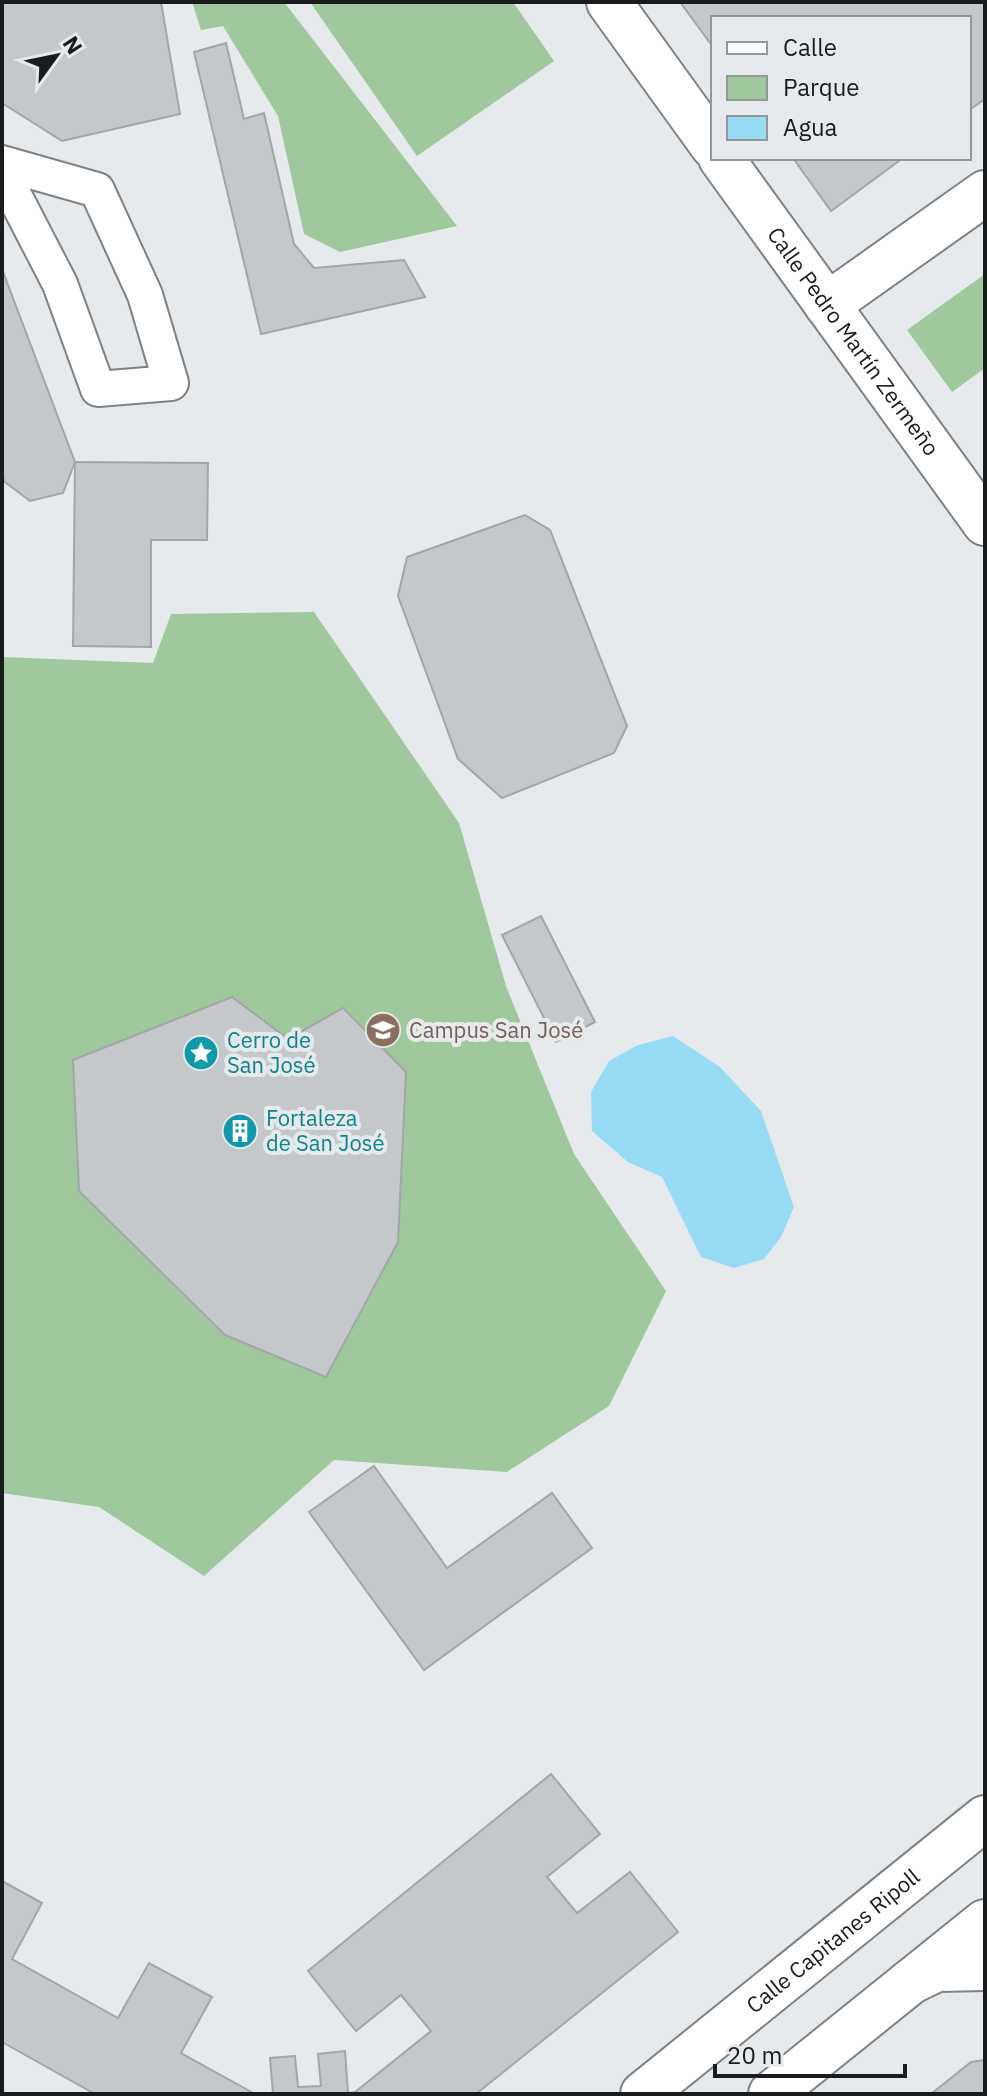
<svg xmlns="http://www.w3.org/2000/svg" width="987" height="2096" viewBox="0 0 987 2096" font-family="'IBM Plex Sans',sans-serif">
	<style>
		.green { fill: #9fc99c }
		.water { fill: #97dcf4 }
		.building { fill: #c5c8cb; stroke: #a3a6a9; stroke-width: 2 }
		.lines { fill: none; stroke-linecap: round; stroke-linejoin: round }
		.service-casing { stroke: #7f8285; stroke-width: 38 }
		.pedestrian-casing { stroke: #7f8285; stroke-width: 48 }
		.minor-casing { stroke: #7f8285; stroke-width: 48 }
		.primary-casing { stroke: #7f8285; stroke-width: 48 }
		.service { stroke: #fff; stroke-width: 34 }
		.pedestrian { stroke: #fff; stroke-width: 44 }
		.minor { stroke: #fff; stroke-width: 44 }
		.primary { stroke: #fff; stroke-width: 44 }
		.labels { text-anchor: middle; stroke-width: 8; stroke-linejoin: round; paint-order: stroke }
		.street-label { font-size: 22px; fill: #1a1b1c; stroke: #e6eaec }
		.education-label { font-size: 22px; fill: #785e54; stroke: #e6eaec; text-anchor: start }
		.culture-label { font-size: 22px; fill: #0d838f; stroke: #e6eaec; text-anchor: start }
	</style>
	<rect width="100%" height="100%" fill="#e6eaec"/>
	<g class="green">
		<polygon points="192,2 284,2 457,226 340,252 304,234 278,116 223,26 201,30"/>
		<polygon points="310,2 513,2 554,61 417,156"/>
		<polygon points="985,274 985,368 952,392 907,330"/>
		<polygon points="314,612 459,823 506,986 574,1154 666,1291 609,1406 507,1472 334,1460 204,1576 99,1507 2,1493 2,657 153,663 171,614"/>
	</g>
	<polygon class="water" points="673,1036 720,1067 761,1111 794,1207 781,1237 764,1259 734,1268 701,1257 662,1177 628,1162 592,1131 591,1092 609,1061 638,1045"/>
	<g class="building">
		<polygon points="2,2 161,2 180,114 62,141 2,103"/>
		<polygon points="680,2 985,2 985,99 969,110 969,18 713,18 713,47"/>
		<polygon points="226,43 244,119 264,113 294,244 314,268 404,260 425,297 261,334 194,52"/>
		<polygon points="793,158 903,158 831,211"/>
		<polygon points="2,269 75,462 63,493 30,501 5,482 2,476"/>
		<polygon points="75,462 208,463 207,540 151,540 151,647 73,646"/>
		<polygon points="525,515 550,530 627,726 614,753 502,798 458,759 398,596 407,557"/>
		<polygon points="541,916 595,1022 556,1042 502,935"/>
		<polygon points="232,997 288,1039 343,1008 406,1072 398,1242 326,1377 225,1335 79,1191 73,1060"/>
		<polygon points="374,1466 447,1568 552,1493 592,1548 424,1670 309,1512"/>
		<polygon points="551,1774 600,1834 547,1877 577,1913 630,1872 678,1932 476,2094 273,2094 270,2058 295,2056 298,2087 321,2086 318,2054 345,2051 348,2093 355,2092 431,2031 401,1995 356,2031 308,1971"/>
		<polygon points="2,1881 42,1903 12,1959 118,2018 149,1963 212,1997 181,2053 255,2094 95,2094 2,2042"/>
		<polygon points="985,2060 985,2094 931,2094 971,2062"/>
	</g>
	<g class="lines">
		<defs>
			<polyline id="service" points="2,163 97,190 145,295 171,383 98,389 60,284 2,172"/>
			<g id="pedestrian">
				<polyline points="609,2 713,146"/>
				<path id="s1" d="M721,158l264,365"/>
				<polyline points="827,305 985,193"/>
			</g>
			<polyline id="minor" points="910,1982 937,1969 985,1968"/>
			<g id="primary">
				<path id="s2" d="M643,2094l342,-276"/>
				<polyline points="771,2094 985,1922"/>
			</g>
		</defs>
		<use href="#service" class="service-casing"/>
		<use href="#pedestrian" class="pedestrian-casing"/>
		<use href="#minor" class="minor-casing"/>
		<use href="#primary" class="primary-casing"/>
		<use href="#service" class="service"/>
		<use href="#pedestrian" class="pedestrian"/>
		<use href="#minor" class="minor"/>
		<use href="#primary" class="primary"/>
	</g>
	<defs>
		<symbol id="university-disc" viewBox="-11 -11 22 22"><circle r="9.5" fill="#8d6e63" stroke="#e6eaec"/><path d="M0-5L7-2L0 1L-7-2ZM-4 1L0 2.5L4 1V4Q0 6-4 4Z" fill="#fff"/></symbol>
		<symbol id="sight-disc" viewBox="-11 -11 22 22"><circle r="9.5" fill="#0f9aa8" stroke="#e6eaec"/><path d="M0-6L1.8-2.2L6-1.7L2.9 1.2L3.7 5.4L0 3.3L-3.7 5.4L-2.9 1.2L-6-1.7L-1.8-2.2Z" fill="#fff"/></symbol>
		<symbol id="building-disc" viewBox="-11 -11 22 22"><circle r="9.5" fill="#0f9aa8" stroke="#e6eaec"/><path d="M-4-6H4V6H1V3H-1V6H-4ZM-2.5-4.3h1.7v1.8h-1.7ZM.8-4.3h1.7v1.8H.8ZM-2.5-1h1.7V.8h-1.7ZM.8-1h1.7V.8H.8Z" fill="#fff"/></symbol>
	</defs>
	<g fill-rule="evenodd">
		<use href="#university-disc" x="363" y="1010" width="40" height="40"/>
		<use href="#sight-disc" x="181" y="1033" width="40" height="40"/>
		<use href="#building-disc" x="220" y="1111" width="40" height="40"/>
	</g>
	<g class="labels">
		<g class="street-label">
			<text dy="8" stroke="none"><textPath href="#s1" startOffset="226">Calle Pedro Martín Zermeño</textPath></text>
			<text dy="8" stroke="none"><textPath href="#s2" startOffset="244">Calle Capitanes Ripoll</textPath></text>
		</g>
		<g class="education-label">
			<text x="409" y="1038">Campus San José</text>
		</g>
		<g class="culture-label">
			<text x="227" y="1048">Cerro de<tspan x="227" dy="25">San José</tspan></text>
			<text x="266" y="1126">Fortaleza<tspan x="266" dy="25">de San José</tspan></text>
		</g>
	</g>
	<rect width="987" height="2096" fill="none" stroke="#1a1b1c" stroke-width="8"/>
	<rect x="711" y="16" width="260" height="144" fill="#e6eaec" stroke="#949799" stroke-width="2"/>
	<rect x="727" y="42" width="40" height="12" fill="#ffffff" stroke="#949799" stroke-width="2"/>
	<text x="783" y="56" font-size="24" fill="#1a1b1c">Calle</text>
	<rect x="727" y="76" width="40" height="24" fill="#9fc99c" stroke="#949799" stroke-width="2"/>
	<text x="783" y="96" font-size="24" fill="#1a1b1c">Parque</text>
	<rect x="727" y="116" width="40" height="24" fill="#97dcf4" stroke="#949799" stroke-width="2"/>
	<text x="783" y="136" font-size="24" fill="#1a1b1c">Agua</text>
	<g transform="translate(56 56) rotate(57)" stroke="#e6eaec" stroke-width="6" paint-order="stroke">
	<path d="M0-6L14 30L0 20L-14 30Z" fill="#1a1b1c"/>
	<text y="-12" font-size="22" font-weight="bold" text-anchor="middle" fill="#1a1b1c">N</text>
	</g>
	<path d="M715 2064v12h190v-12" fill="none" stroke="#1a1b1c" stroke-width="4"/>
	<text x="727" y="2064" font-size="24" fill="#1a1b1c" stroke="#e6eaec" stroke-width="6" paint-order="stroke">20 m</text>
</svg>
